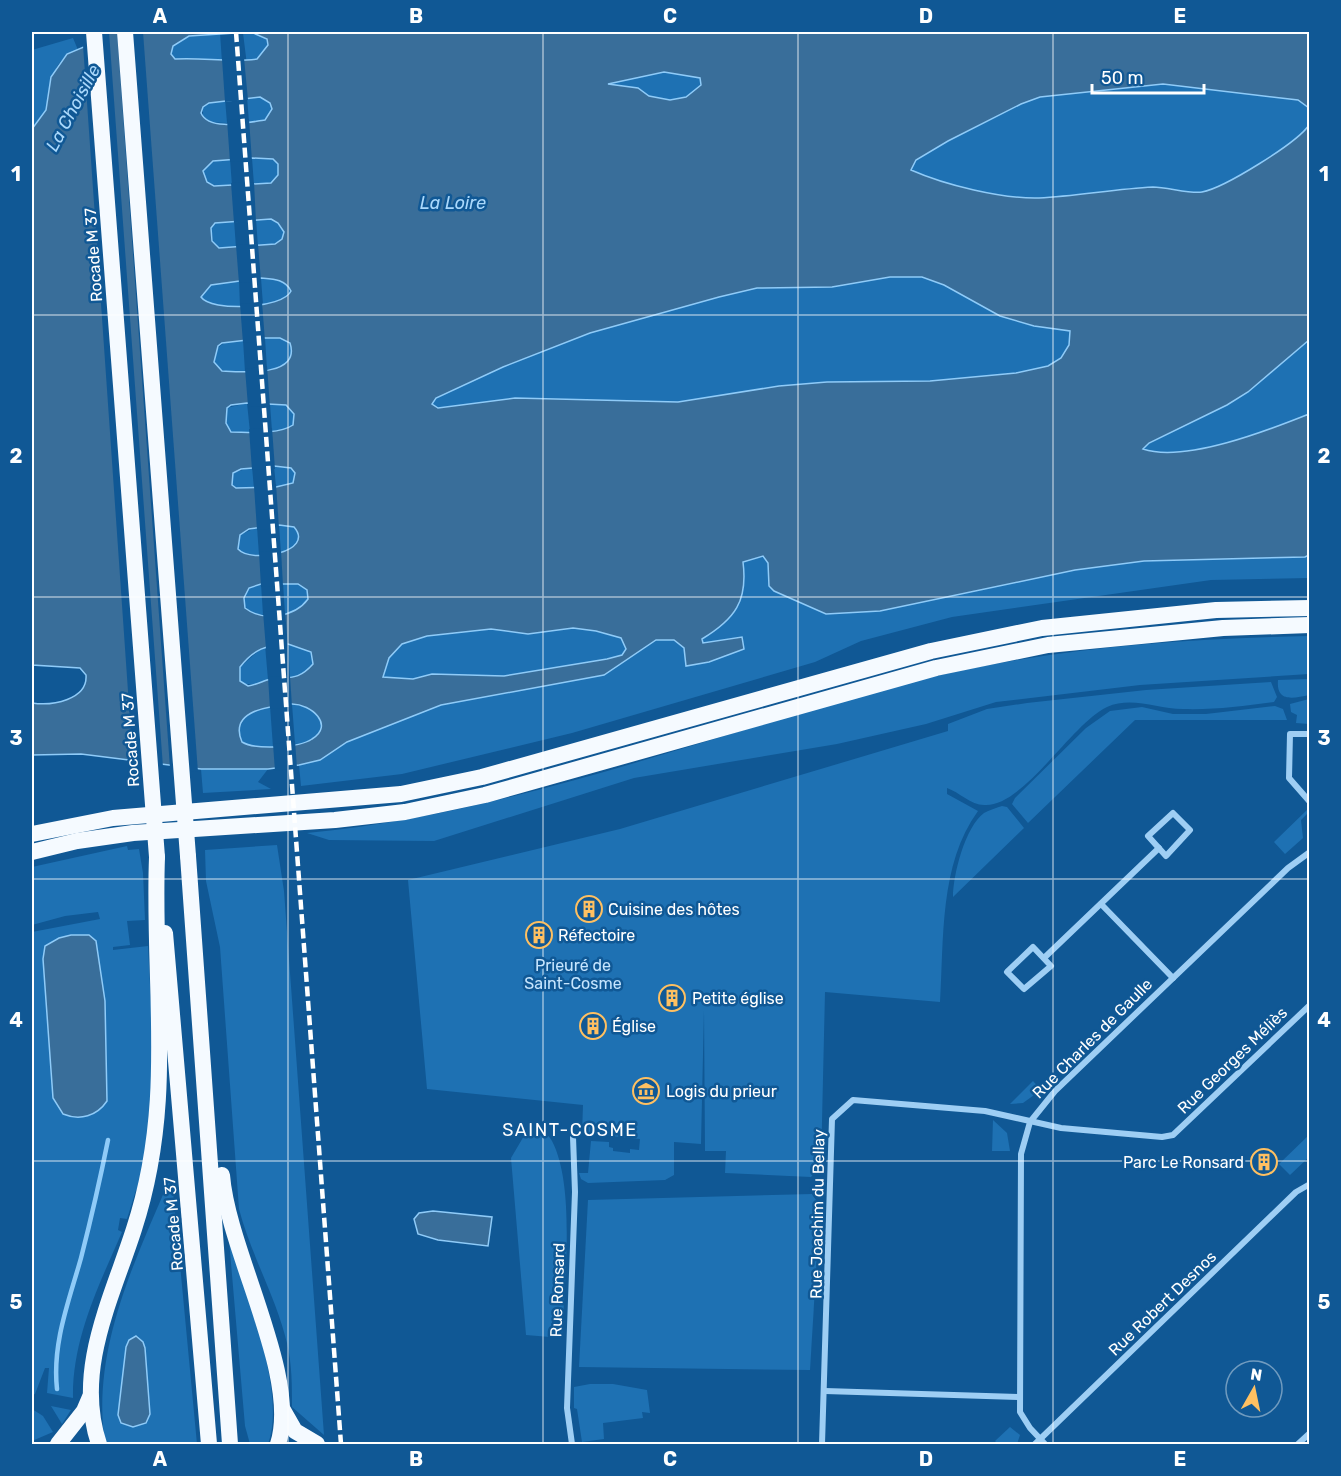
<svg xmlns="http://www.w3.org/2000/svg" width="1341" height="1476" viewBox="0 0 1341 1476" font-family="Rubik,sans-serif">
	<style>
		.green { fill: #1e71b3 }
		.water { fill: #396e9a; stroke: #8fcbf8; stroke-width: 1.5; fill-rule: evenodd }
		.pier { fill: #105895 }
		.lines { fill: none; stroke-linecap: round; stroke-linejoin: round }
		.stream { stroke: #8fcbf8; stroke-width: 4.5 }
		.minor { stroke: #9ecef4; stroke-width: 6 }
		.trunk { stroke: #f5faff; stroke-width: 16 }
		.rail { stroke: #fff; stroke-width: 4.5; stroke-dasharray: 10 4.5; stroke-linecap: butt }
		.trunk-bridge { stroke: #f5faff; stroke-width: 16 }
		.grid { fill: none; stroke: #fff; stroke-width: 1.5; stroke-opacity: 0.55 }
		.labels { text-anchor: middle; stroke-width: 5; stroke-linejoin: round; paint-order: stroke }
		.street-label { font-size: 16px; fill: #fff; stroke: #105895 }
		.poi-label { font-size: 16px; fill: #fff; stroke: #105895; text-anchor: start }
		.park-label { font-size: 16px; fill: #c6e5fe; stroke: #105895 }
		.water-label { font-size: 18px; font-style: italic; fill: #aad8fb; stroke: #105895 }
		.neighbourhood-label { font-size: 18px; letter-spacing: 1.5px; fill: #fff; stroke: #105895 }
		.neatline { fill: none; stroke: #fff; stroke-width: 2 }
		.grid-label { font-size: 20px; text-anchor: middle; font-weight: bold; fill: #fff }
	</style>
	<rect width="100%" height="100%" fill="#105895"/>
	<g class="green">
		<polygon points="1309,32 1309,578 1211,580 952,617 861,641 815,662 572,733 402,774 301,786 299,765 306,763 305,743 295,744 292,704 301,704 299,676 290,679 288,643 296,645 294,612 285,614 283,583 291,583 288,550 281,553 279,525 286,526 283,486 276,487 274,466 281,466 278,430 272,431 270,404 276,405 273,369 267,369 265,338 271,338 268,304 263,305 261,278 266,278 263,246 258,247 256,219 261,219 258,184 254,185 252,158 256,158 253,121 249,122 247,97 251,97 243,33"/>
		<polygon points="220,33 222,62 191,58 175,59 171,54 173,45 189,36"/>
		<path d="M73,38l5,12c-33,13 -22,37 -32,60 -2,7 -10,13 -14,19v-79z"/>
		<polygon points="225,99 227,123 209,122 203,118 203,107 209,103"/>
		<path d="M230,159l2,27c-14,0 -26,1 -29,-15 6,-11 15,-11 27,-12z"/>
		<polygon points="234,220 236,248 219,248 214,245 211,228 215,223"/>
		<path d="M239,280l1,27c-12,-1 -31,1 -39,-10l10,-12z"/>
		<path d="M243,340l2,32c-12,-1 -25,2 -31,-10 2,-20 11,-20 29,-22z"/>
		<polygon points="247,403 250,432 231,432 226,423 227,408"/>
		<polygon points="252,467 254,489 236,488 232,485 233,473"/>
		<polygon points="257,527 259,555 241,553 237,543 240,535"/>
		<polygon points="261,584 263,615 251,613 243,604 249,587"/>
		<path d="M1309,636v38l-169,11 -144,17 -70,22 -89,20 -203,34 -200,63 -105,-1 -22,-7c204,-19 398,-97 594,-148 135,-36 270,-46 408,-49z"/>
		<polygon points="265,645 268,680 259,684 243,684 240,681 240,667"/>
		<path d="M1309,679v16c-15,3 -33,8 -31,-15z"/>
		<path d="M1271,682l6,15 -3,5c-30,4 -60,8 -91,7 -26,0 -51,-13 -76,-2 -36,17 -84,101 -123,98 -13,0 -25,-13 -37,-17v6l31,17c-39,53 -34,129 -38,191l-115,-10 -4,173 -10,12 -86,-4 1,-22h-21l-1,-141 -3,134 -27,-2v33l-9,5 -77,3 -7,-4 -2,-6h9l3,-32 18,1v5l4,1v3l17,2v-4l9,1 1,-11 -58,-6 1,-28 -156,-16 -19,-209 212,-51 328,-98v-7l39,-15 40,-6 119,-13z"/>
		<polygon points="1309,699 1309,724 1296,723 1297,715 1291,712 1290,704"/>
		<path d="M270,706l3,41 -25,-1 -6,-4c-9,-20 10,-33 28,-36z"/>
		<polygon points="1275,706 1283,709 1287,720 1135,720 1028,823 1012,804 1015,798 1086,728 1110,711 1142,707 1173,714 1206,714"/>
		<polygon points="201,769 268,769 258,782 271,789 203,793"/>
		<path d="M1002,806l5,1 17,21 -71,69c0,-22 12,-70 31,-84 5,-3 12,-5 18,-7z"/>
		<polygon points="1308,809 1309,812 1301,820 1303,838 1285,854 1274,842"/>
		<path d="M277,845l7,46 40,544 -32,-28c0,-21 0,-43 -5,-64 -11,-46 -36,-88 -48,-134l-19,-262 -14,-66 -1,-31z"/>
		<path d="M127,846l1,4 11,-1 4,24 2,47 -18,1 3,24 -17,2v3l35,-4 6,115 -6,121 -12,8 -9,29 -7,-1 -2,12 4,2c-23,53 -50,107 -49,166l-26,-5 2,-25h-4l-10,26 -3,1v-463l68,-13 -2,-7 -33,4 -33,9v-58z"/>
		<polygon points="1033,1081 1041,1090 1023,1103 1010,1104"/>
		<polygon points="993,1120 1007,1133 1010,1151 992,1151"/>
		<path d="M531,1124c6,4 18,10 21,17 24,46 12,144 10,197l-36,-3 -15,-177z"/>
		<polygon points="1309,1135 1309,1157 1290,1175 1279,1164"/>
		<path d="M172,1180l25,264h-92c-14,-92 28,-179 63,-261z"/>
		<polygon points="812,1194 820,1206 810,1370 579,1367 588,1200"/>
		<path d="M229,1240c17,51 58,154 39,204h-18l-5,-18z"/>
		<polygon points="590,1384 613,1384 647,1390 650,1413 642,1412 643,1418 603,1423 604,1439 582,1442 577,1409 574,1408 574,1387"/>
		<polygon points="51,1406 71,1410 62,1424"/>
		<polygon points="32,1409 43,1416 53,1432 32,1441"/>
		<polygon points="1010,1427 1020,1435 1017,1444 998,1444 995,1441"/>
	</g>
	<g class="water">
		<path d="M98,32h1211v76l-11,-8 -135,-16 -123,13 -19,7 -73,37 -32,19 -5,10c34,15 91,29 128,28 38,-2 76,-9 114,-11 14,0 37,7 49,5 22,-4 95,-49 107,-67v215l-61,52 -21,13 -78,38 -6,6c42,14 126,-19 166,-35v141l-4,2 -161,4 -69,9 -195,41 -54,3 -52,-23 -5,-5 -1,-23 -5,-7 -20,6c5,39 -8,57 -41,77l1,4 39,-6 2,12 -35,13 -23,4 -2,-18 -10,-8h-18l-52,35 -163,30 -94,37 -27,18 -21,5 -31,4h-67l-120,-15 -49,1v-52c20,3 56,-3 54,-28l-6,-7 -48,-3v-536l14,-19 5,-33 16,-23 24,-10zM251,32l16,7 1,6 -11,14c-28,4 -54,-2 -82,0l-4,-5 2,-8 16,-10zM664,72l36,6 1,7 -15,12 -16,3 -21,-4 -11,-8 -30,-4zM260,97l10,6 2,6 -7,11c-16,2 -56,12 -64,-7l2,-6 6,-4zM252,158l21,1 5,5v11l-7,8 -57,3 -7,-4 -4,-11 10,-10zM271,219l7,4 6,9 -2,7 -7,5 -56,4 -7,-7 -1,-13 4,-5zM890,277h32l22,8 56,31 34,10 36,5 -1,14 -8,13 -13,8 -32,7 -86,8 -103,1 -48,4 -101,16 -163,-4 -77,10 -6,-4 4,-6 67,-31 87,-34 129,-36 38,-9 75,-1zM261,278c12,1 24,1 30,13 -8,18 -80,21 -90,6l10,-12zM265,338h15l10,5c11,34 -47,29 -68,28l-8,-9 4,-16 4,-3zM247,403l39,2 8,9 -1,11c-15,10 -44,7 -62,7l-5,-9 1,-15 4,-3zM274,466l17,2 4,5 -2,10 -17,4 -40,1 -4,-3 1,-12 8,-4zM279,525l15,2c22,25 -43,37 -56,22l2,-14 9,-6zM261,584h37l9,6 1,9c-13,18 -45,23 -63,9l-1,-10 5,-10zM573,628l23,3 25,7 5,11 -4,6 -15,4 -103,17 -72,-2 -19,5 -30,-2 6,-19 13,-14 25,-8 64,-7 37,5zM288,644l23,8 2,12c-17,19 -25,11 -46,16 -6,2 -12,5 -19,6l-8,-5v-14c14,-18 26,-22 48,-23zM292,704c19,0 43,21 20,35 -13,9 -57,11 -70,3 -14,-32 29,-36 50,-38z"/>
		<path d="M71,935h18l7,6 9,60 2,100c-10,15 -27,20 -44,13l-10,-16 -10,-139 2,-13 14,-8z"/>
		<polygon points="433,1211 492,1217 488,1246 438,1240 418,1234 414,1219 419,1213"/>
		<polygon points="136,1336 143,1342 145,1348 150,1414 146,1423 133,1427 121,1423 118,1415 126,1347 129,1340"/>
	</g>
	<g class="pier">
		<polygon points="95,32 109,32 163,767 133,763 83,45 89,42"/>
		<polygon points="117,32 143,32 198,772 170,768"/>
		<polygon points="244,58 248,100 225,102 222,59"/>
		<polygon points="249,119 252,161 230,162 227,120"/>
		<polygon points="254,182 256,222 234,223 231,183"/>
		<polygon points="258,244 261,281 239,283 236,245"/>
		<polygon points="262,302 265,341 243,343 240,304"/>
		<polygon points="267,366 270,407 248,406 245,369"/>
		<polygon points="272,428 275,469 252,470 249,429"/>
		<polygon points="276,484 279,528 257,530 254,486"/>
		<polygon points="281,550 283,586 261,587 259,552"/>
		<polygon points="285,611 288,647 266,649 263,612"/>
		<polygon points="290,676 292,707 270,709 268,677"/>
		<polygon points="295,741 297,768 275,771 273,744"/>
	</g>
	<g class="lines">
		<path class="stream" d="M57,1389c-5,-46 12,-88 24,-131 10,-39 19,-78 27,-118"/>
		<g class="minor">
			<polyline points="1310,734 1290,734 1289,778 1310,802"/>
			<polygon points="1173,813 1190,830 1166,856 1148,836"/>
			<polyline points="1101,904 1173,978"/>
			<polygon points="1033,947 1051,966 1024,989 1007,972"/>
			<polyline points="1044,958 1159,848"/>
			<polyline points="825,1391 1020,1397"/>
			<polyline points="572,1444 567,1408 575,1192 573,1137"/>
			<polyline points="822,1444 832,1119 853,1100 985,1111 1061,1128 1162,1137 1173,1135 1310,1005"/>
			<polyline points="1035,1444 1296,1192 1310,1184"/>
			<polyline points="1045,1444 1030,1428 1020,1412 1021,1154 1030,1122 1055,1091 1288,868 1310,852"/>
			<polyline points="1298,1444 1310,1433"/>
		</g>
		<g class="trunk">
			<polyline points="32,834 113,818 401,794 482,777 931,651 1042,628 1216,610 1310,608"/>
			<polyline points="32,852 77,841 133,833 335,820 405,812 485,795 936,668 1048,645 1223,628 1310,625"/>
			<polyline points="188,856 230,1444"/>
			<polyline points="165,933 209,1444"/>
			<path d="M222,1175c6,77 78,200 56,269"/>
			<polyline points="283,1410 295,1431 317,1444"/>
			<polyline points="58,1444 84,1411 90,1397"/>
			<path d="M99,1444c-25,-74 13,-146 35,-215 42,-128 18,-242 23,-372"/>
		</g>
		<polyline class="rail" points="236,32 341,1444"/>
		<g class="trunk-bridge">
			<polyline points="94,32 157,857"/>
			<polyline points="125,32 188,856"/>
		</g>
	</g>
	<path class="grid" d="M288,32v1412M543,32v1412M798,32v1412M1053,32v1412M32,315h1278M32,597h1278M32,879h1278M32,1161h1278"/>
	<defs>
		<symbol id="building-ring" viewBox="-11 -11 22 22"><circle r="9.5" fill="#105895" stroke="#ffc061" stroke-width="1.5"/><path d="M-4-6H4V6H1V3H-1V6H-4ZM-2.5-4.3h1.7v1.8h-1.7ZM.8-4.3h1.7v1.8H.8ZM-2.5-1h1.7V.8h-1.7ZM.8-1h1.7V.8H.8Z" fill="#ffc061"/></symbol>
		<symbol id="museum-ring" viewBox="-11 -11 22 22"><circle r="9.5" fill="#105895" stroke="#ffc061" stroke-width="1.5"/><path d="M0-6L6-3V-2H-6V-3ZM-5-1h2V3h-2ZM-1-1h2V3h-2ZM3-1h2V3H3ZM-6 4H6V6H-6Z" fill="#ffc061"/></symbol>
	</defs>
	<g fill-rule="evenodd">
		<use href="#building-ring" x="574" y="894" width="30" height="30"/>
		<use href="#building-ring" x="524" y="920" width="30" height="30"/>
		<use href="#building-ring" x="657" y="983" width="30" height="30"/>
		<use href="#building-ring" x="578" y="1011" width="30" height="30"/>
		<use href="#museum-ring" x="631" y="1076" width="30" height="30"/>
		<use href="#building-ring" x="1249" y="1147" width="30" height="30"/>
	</g>
	<g class="labels">
		<g class="street-label">
			<text transform="translate(93 255) rotate(-94)" y="6">Rocade M 37</text>
			<text transform="translate(130 740) rotate(-94)" y="6">Rocade M 37</text>
			<text transform="translate(1092 1038) rotate(-45)" y="6">Rue Charles de Gaulle</text>
			<text transform="translate(1232 1060) rotate(-44)" y="6">Rue Georges Méliès</text>
			<text transform="translate(817 1214) rotate(-89)" y="6">Rue Joachim du Bellay</text>
			<text transform="translate(173 1224) rotate(-95)" y="6">Rocade M 37</text>
			<text transform="translate(557 1290) rotate(-88)" y="6">Rue Ronsard</text>
			<text transform="translate(1162 1303) rotate(-44)" y="6">Rue Robert Desnos</text>
		</g>
		<g class="poi-label">
			<text x="608" y="915">Cuisine des hôtes</text>
			<text x="558" y="941">Réfectoire</text>
			<text x="692" y="1004">Petite église</text>
			<text x="612" y="1032">Église</text>
			<text x="666" y="1097">Logis du prieur</text>
			<text x="1244" y="1168" text-anchor="end">Parc Le Ronsard</text>
		</g>
		<g class="park-label">
			<text x="573" y="971">Prieuré de<tspan x="573" dy="18">Saint-Cosme</tspan></text>
		</g>
		<g class="water-label">
			<text transform="translate(73 108) rotate(-62)" y="6">La Choisille</text>
			<text x="453" y="209">La Loire</text>
		</g>
		<g class="neighbourhood-label">
			<text x="570" y="1136">SAINT-COSME</text>
		</g>
	</g>
	<rect width="1341" height="1476" fill="none" stroke="#105895" stroke-width="66"/>
	<g transform="translate(1254 1389) rotate(9)"><circle r="28" fill="#105895" stroke="#709bbf" stroke-width="1.5"/>
	<path d="M0-4.5L10 22L0 15L-10 22Z" fill="#ffc061"/>
	<text y="-9" font-size="16" font-weight="bold" text-anchor="middle" fill="#ffffff">N</text>
	</g>
	<path d="M1092 84v9h112v-9" fill="none" stroke="#ffffff" stroke-width="3"/>
	<text x="1101" y="84" font-size="18" fill="#ffffff" stroke="#105895" stroke-width="4.5" paint-order="stroke">50 m</text>
	<rect x="33" y="33" width="1275" height="1410" class="neatline"/>
	<g class="grid-label">
		<text x="160" y="23">A</text>
		<text x="416" y="23">B</text>
		<text x="670" y="23">C</text>
		<text x="926" y="23">D</text>
		<text x="1180" y="23">E</text>
		<text x="16" y="181">1</text>
		<text x="1324" y="181">1</text>
		<text x="16" y="463">2</text>
		<text x="1324" y="463">2</text>
		<text x="16" y="745">3</text>
		<text x="1324" y="745">3</text>
		<text x="16" y="1027">4</text>
		<text x="1324" y="1027">4</text>
		<text x="16" y="1309">5</text>
		<text x="1324" y="1309">5</text>
		<text x="160" y="1466">A</text>
		<text x="416" y="1466">B</text>
		<text x="670" y="1466">C</text>
		<text x="926" y="1466">D</text>
		<text x="1180" y="1466">E</text>
	</g>
</svg>
